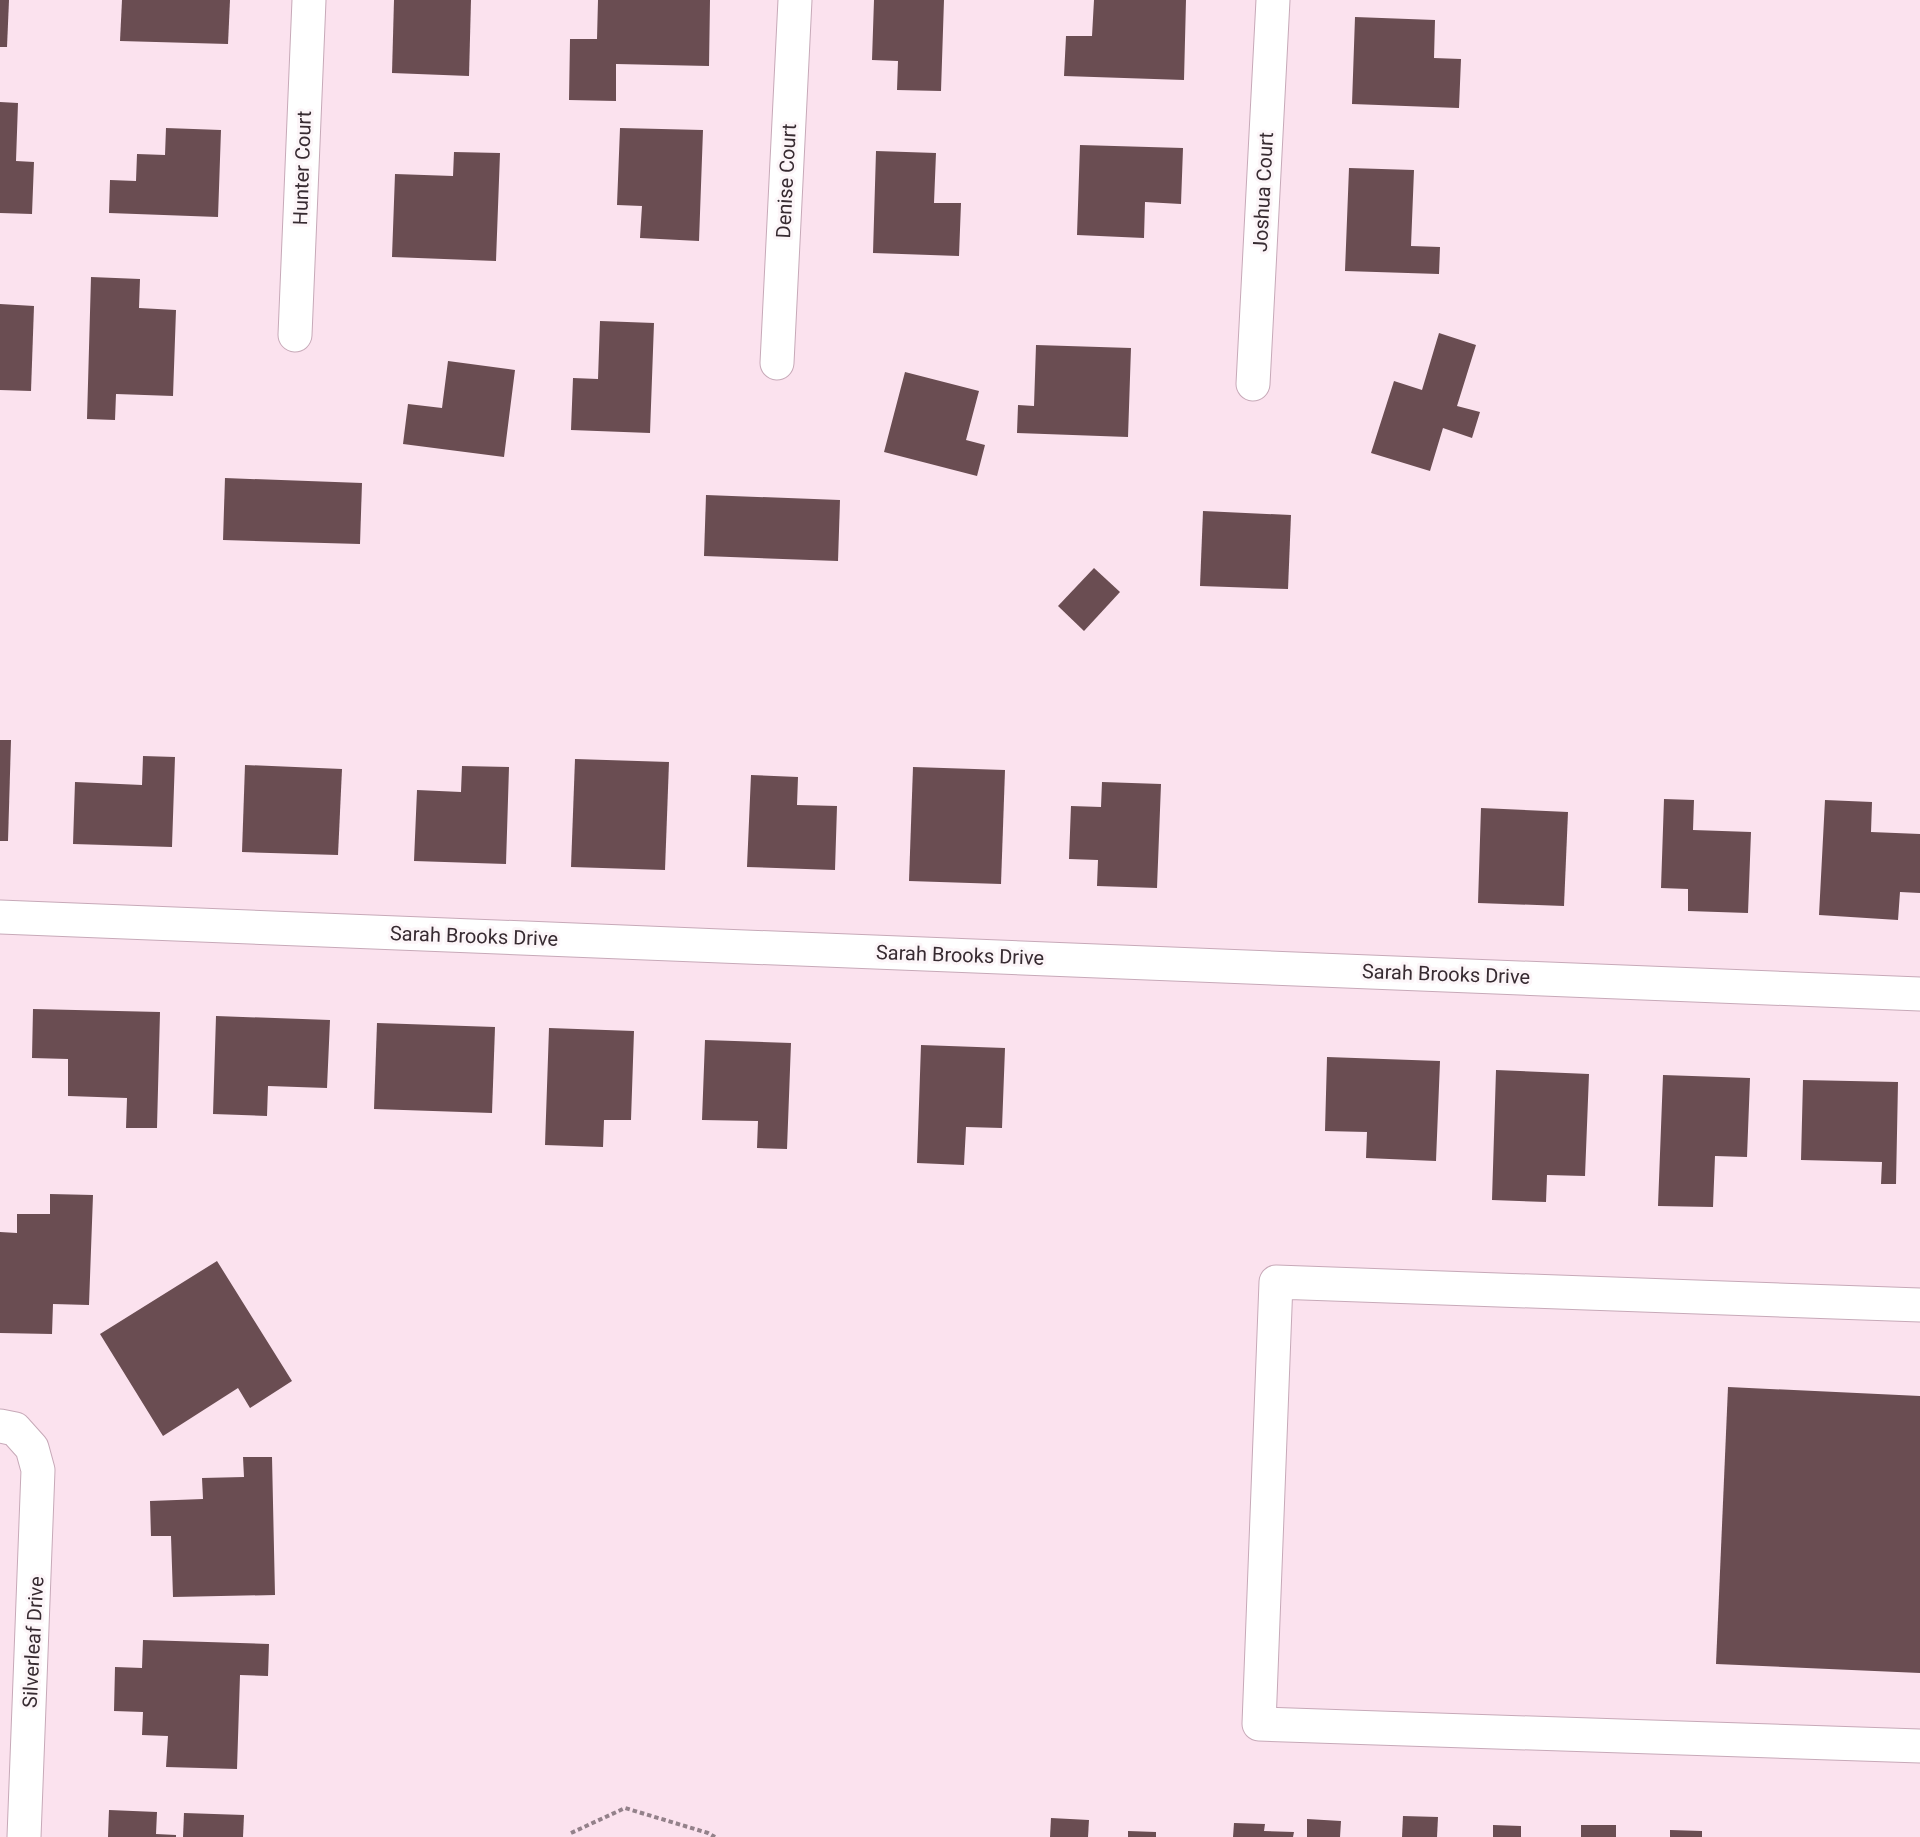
<svg xmlns="http://www.w3.org/2000/svg" width="1920" height="1837" viewBox="0 0 1920 1837" font-family="Roboto,sans-serif">
	<style>
		.building { fill: #6a4d52 }
		.lines { fill: none; stroke-linecap: round; stroke-linejoin: round }
		.minor-casing { stroke: #c7a9b8; stroke-width: 35 }
		.path { stroke: #93818a; stroke-width: 4; stroke-dasharray: 4.5 3; stroke-linecap: butt }
		.minor { stroke: #fff; stroke-width: 33 }
		.labels { text-anchor: middle; stroke-width: 6; stroke-linejoin: round; paint-order: stroke }
		.street-label { font-size: 20px; fill: #372b31; stroke: #fcf5f8 }
	</style>
	<rect width="100%" height="100%" fill="#fbe2ee"/>
	<g class="building">
		<polygon points="0,0 9,0 7,47 0,47"/>
		<polygon points="122,0 230,0 228,44 120,41"/>
		<polygon points="394,0 471,0 469,76 392,73"/>
		<polygon points="598,0 710,0 709,66 616,64 616,101 569,100 570,39 597,39"/>
		<polygon points="874,0 944,0 941,91 897,90 898,61 872,60"/>
		<polygon points="1094,0 1186,0 1184,80 1064,76 1066,36 1092,36"/>
		<polygon points="1355,17 1435,20 1434,58 1461,59 1459,108 1352,104"/>
		<polygon points="0,102 18,103 16,161 34,162 32,214 0,213"/>
		<polygon points="166,128 221,130 218,217 109,213 110,180 136,181 137,154 165,155"/>
		<polygon points="620,128 703,130 699,241 640,238 642,206 617,205"/>
		<polygon points="1080,145 1183,148 1181,204 1145,202 1144,238 1077,235"/>
		<polygon points="876,151 936,153 934,203 961,203 959,256 873,253"/>
		<polygon points="454,152 500,153 496,261 392,257 395,174 453,176"/>
		<polygon points="1349,168 1414,170 1411,246 1440,247 1439,274 1345,271"/>
		<polygon points="91,277 140,279 139,308 176,310 173,396 116,394 115,420 87,419"/>
		<polygon points="0,304 34,306 31,391 0,390"/>
		<polygon points="600,321 654,323 650,433 571,430 573,378 598,379"/>
		<polygon points="1439,333 1476,345 1457,406 1480,412 1472,438 1443,428 1430,471 1371,453 1394,381 1422,390"/>
		<polygon points="1036,345 1131,348 1128,437 1017,433 1018,405 1034,406"/>
		<polygon points="448,361 515,370 504,457 403,444 408,404 442,408"/>
		<polygon points="905,372 979,391 966,440 985,445 977,476 884,452"/>
		<polygon points="225,478 362,483 360,544 223,540"/>
		<polygon points="706,495 840,500 838,561 704,556"/>
		<polygon points="1203,511 1291,515 1288,589 1200,586"/>
		<polygon points="1094,568 1120,592 1084,631 1058,606"/>
		<polygon points="0,740 11,740 8,841 0,841"/>
		<polygon points="143,756 175,757 172,847 73,844 75,782 142,785"/>
		<polygon points="575,759 669,762 665,870 571,867"/>
		<polygon points="245,765 342,769 338,855 242,852"/>
		<polygon points="462,766 509,767 506,864 414,861 417,790 461,792"/>
		<polygon points="913,767 1005,770 1001,884 909,881"/>
		<polygon points="751,775 798,777 797,805 837,806 835,870 747,867"/>
		<polygon points="1102,782 1161,784 1157,888 1097,886 1098,860 1069,859 1071,806 1101,807"/>
		<polygon points="1664,799 1694,800 1693,830 1751,832 1748,913 1688,911 1688,889 1661,888"/>
		<polygon points="1825,800 1872,802 1871,832 1920,834 1920,893 1900,892 1898,920 1819,915"/>
		<polygon points="1481,808 1568,812 1564,906 1478,903"/>
		<polygon points="33,1009 160,1012 157,1128 126,1128 127,1098 68,1096 68,1059 32,1058"/>
		<polygon points="216,1016 330,1020 327,1088 268,1086 267,1116 213,1114"/>
		<polygon points="377,1023 495,1027 492,1113 374,1109"/>
		<polygon points="549,1028 634,1031 631,1120 604,1120 603,1147 545,1145"/>
		<polygon points="705,1040 791,1043 787,1149 757,1148 758,1121 702,1120"/>
		<polygon points="921,1045 1005,1048 1002,1128 966,1127 964,1165 917,1163"/>
		<polygon points="1327,1057 1440,1061 1436,1161 1366,1158 1367,1132 1325,1131"/>
		<polygon points="1496,1070 1589,1074 1585,1176 1547,1175 1546,1202 1492,1200"/>
		<polygon points="1663,1075 1750,1078 1747,1157 1715,1156 1713,1207 1658,1206"/>
		<polygon points="1803,1080 1898,1082 1896,1184 1881,1184 1882,1162 1801,1160"/>
		<polygon points="50,1194 93,1195 89,1305 53,1304 52,1334 0,1333 0,1232 17,1233 17,1214 50,1214"/>
		<polygon points="217,1261 292,1381 250,1408 238,1388 163,1436 100,1334"/>
		<polygon points="1728,1387 1920,1396 1920,1673 1716,1664"/>
		<polygon points="243,1457 272,1457 275,1595 173,1597 171,1536 151,1536 150,1501 203,1499 202,1478 244,1477"/>
		<polygon points="143,1640 269,1644 268,1676 240,1675 237,1769 166,1767 168,1736 142,1735 143,1712 114,1711 115,1667 142,1668"/>
		<polygon points="109,1810 157,1812 156,1834 176,1835 176,1837 108,1837"/>
		<polygon points="184,1813 244,1815 243,1837 183,1837"/>
		<polygon points="1403,1816 1438,1817 1437,1837 1402,1837"/>
		<polygon points="1051,1818 1089,1820 1088,1837 1050,1837"/>
		<polygon points="1307,1819 1341,1821 1340,1837 1307,1837"/>
		<polygon points="1234,1823 1265,1824 1264,1831 1294,1832 1293,1837 1233,1837"/>
		<polygon points="1493,1825 1521,1826 1521,1837 1493,1837"/>
		<rect x="1581" y="1825" width="35" height="12"/>
		<polygon points="1670,1830 1702,1831 1702,1837 1670,1837"/>
		<polygon points="1128,1831 1156,1832 1156,1837 1128,1837"/>
	</g>
	<g class="lines">
		<defs>
			<g id="minor">
				<polyline points="295,335 309,0"/>
				<polyline points="777,363 795,0"/>
				<polyline points="1253,384 1273,0"/>
				<polyline points="0,917 1920,994"/>
				<polyline points="1920,1305 1276,1282 1259,1724 1920,1746"/>
				<polyline points="0,1426 15,1429 32,1448 38,1470 24,1837"/>
			</g>
		</defs>
		<use href="#minor" class="minor-casing"/>
		<polyline class="path" points="571,1833 625,1808 708,1833 715,1837"/>
		<use href="#minor" class="minor"/>
	</g>
	<g class="labels">
		<g class="street-label">
			<text transform="translate(302 168) rotate(-88)" y="7">Hunter Court</text>
			<text transform="translate(786 181) rotate(-87)" y="7">Denise Court</text>
			<text transform="translate(1263 192) rotate(-87)" y="7">Joshua Court</text>
			<text transform="translate(474 936) rotate(2)" y="7">Sarah Brooks Drive</text>
			<text transform="translate(960 955) rotate(2)" y="7">Sarah Brooks Drive</text>
			<text transform="translate(1446 974) rotate(2)" y="7">Sarah Brooks Drive</text>
			<text transform="translate(33 1642) rotate(-87)" y="7">Silverleaf Drive</text>
		</g>
	</g>
</svg>
